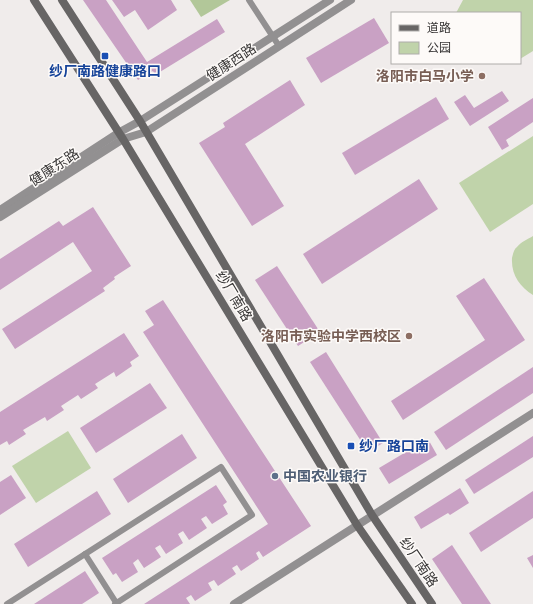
<svg xmlns="http://www.w3.org/2000/svg" width="533" height="604" viewBox="0 0 533 604" font-family="'Fira Sans Condensed','Noto Sans SC',sans-serif">
	<style>
		.green { fill: #c0d3aa }
		.forest { fill: #b2c799 }
		.building { fill: #c9a1c4 }
		.lines { fill: none; stroke-linecap: round; stroke-linejoin: round }
		.service { stroke: #929091; stroke-width: 6 }
		.minor { stroke: #929091; stroke-width: 8 }
		.tertiary { stroke: #929091; stroke-width: 8 }
		.secondary { stroke: #676565; stroke-width: 8 }
		.transit-dot { fill: #1a4fb4; stroke: #fdfaf8; stroke-width: 1.5 }
		.education-dot { fill: #8d6e63; stroke: #fdfaf8; stroke-width: 1.5 }
		.service-dot { fill: #5c6f8a; stroke: #fdfaf8; stroke-width: 1.5 }
		.labels { text-anchor: middle; stroke-width: 3; stroke-linejoin: round; paint-order: stroke }
		.street-label { font-size: 14px; fill: #383636; stroke: #fdfaf8 }
		.transit-label { font-size: 14px; font-weight: bold; fill: #164399; stroke: #fdfaf8 }
		.education-label { font-size: 14px; font-weight: bold; fill: #785e54; stroke: #fdfaf8; text-anchor: end }
		.service-label { font-size: 14px; font-weight: bold; fill: #4e5e75; stroke: #fdfaf8; text-anchor: start }
	</style>
	<rect width="100%" height="100%" fill="#f0eceb"/>
	<g class="green">
		<polygon points="463,0 533,0 533,51 520,59 520,13 456,13"/>
		<polygon points="533,136 533,204 490,232 459,183"/>
		<path d="M533,236v59c-13,-8 -22,-20 -21,-37 1,-4 2,-9 5,-11 4,-5 11,-8 16,-11z"/>
		<polygon points="68,431 91,468 36,503 12,466"/>
	</g>
	<polygon class="forest" points="190,0 230,0 201,17"/>
	<g class="building">
		<polygon points="83,0 106,0 147,62 217,19 225,32 155,75 153,71 138,80"/>
		<polygon points="112,0 171,0 177,10 148,30 135,10 124,17"/>
		<polygon points="374,18 389,43 321,83 306,58"/>
		<polygon points="290,80 305,105 245,144 284,206 252,226 199,143 225,127 223,123"/>
		<polygon points="502,91 509,101 470,126 454,102 465,95 474,108"/>
		<polygon points="436,97 449,119 355,175 342,153"/>
		<polygon points="533,98 533,122 506,140 509,146 502,150 488,127"/>
		<polygon points="419,179 438,209 322,284 303,254"/>
		<polygon points="93,207 131,266 114,277 115,279 103,288 105,291 15,349 2,329 92,271 73,242 0,290 0,259 59,221 63,226"/>
		<polygon points="277,266 320,332 298,346 255,280"/>
		<polygon points="484,278 525,340 403,420 391,401 485,340 456,296"/>
		<polygon points="163,300 311,526 263,557 259,551 256,553 259,559 241,571 237,565 232,568 236,574 218,586 214,580 208,583 212,590 195,601 191,595 186,598 190,604 144,604 268,524 143,332 154,325 145,311"/>
		<polygon points="124,333 139,356 130,362 132,366 116,377 114,372 95,384 98,388 81,399 78,395 61,406 64,410 47,421 45,417 23,430 26,434 9,445 7,441 0,445 0,412"/>
		<polygon points="326,352 383,443 368,452 310,362"/>
		<polygon points="533,367 533,393 446,450 434,432"/>
		<polygon points="150,383 167,408 96,453 80,428"/>
		<polygon points="182,434 197,458 128,503 113,479"/>
		<polygon points="533,436 533,457 474,494 465,480"/>
		<polygon points="428,439 437,455 389,484 379,468"/>
		<polygon points="11,475 26,498 0,515 0,482"/>
		<polygon points="216,485 227,502 223,505 228,514 212,524 206,516 201,519 207,528 189,540 183,531 178,534 183,543 166,554 160,545 155,548 161,557 144,568 138,559 133,563 138,572 122,582 116,573 113,575 102,558"/>
		<polygon points="460,488 469,503 450,515 448,513 421,529 414,517"/>
		<polygon points="97,491 111,514 28,567 14,544"/>
		<polygon points="533,491 533,518 481,552 469,533"/>
		<polygon points="452,545 491,604 462,604 432,559"/>
		<polygon points="533,555 533,568 527,558"/>
		<polygon points="85,571 99,593 82,604 34,604"/>
	</g>
	<g class="lines">
		<g class="service">
			<polyline points="249,0 279,46"/>
			<polyline points="85,554 117,604"/>
			<polyline points="7,604 221,467 252,515 115,604"/>
		</g>
		<polyline class="minor" points="234,604 533,413"/>
		<g class="tertiary">
			<polyline points="0,210 118,133 140,121 330,0"/>
			<polyline points="0,217 123,139 146,132 351,0"/>
		</g>
		<g class="secondary">
			<polyline points="34,0 123,139 357,525 412,604"/>
			<polyline points="62,0 140,121 372,515 432,604"/>
		</g>
	</g>
	<g class="transit-dot">
		<rect x="101" y="52" width="8" height="8" rx="2"/>
		<rect x="347" y="442" width="8" height="8" rx="2"/>
	</g>
	<g class="education-dot">
		<circle cx="482" cy="76" r="4"/>
		<circle cx="409" cy="336" r="4"/>
	</g>
	<circle class="service-dot" cx="275" cy="476" r="4"/>
	<g class="labels">
		<g class="street-label">
			<text transform="translate(231 62) rotate(-33)" y="5">健康西路</text>
			<text transform="translate(54 167) rotate(-33)" y="5">健康东路</text>
			<text transform="translate(234 296) rotate(59)" y="5">纱厂南路</text>
			<text transform="translate(419 562) rotate(56)" y="5">纱厂南路</text>
		</g>
		<g class="transit-label">
			<text x="105" y="76">纱厂南路健康路口</text>
			<text x="359" y="451" text-anchor="start">纱厂路口南</text>
		</g>
		<g class="education-label">
			<text x="474" y="81">洛阳市白马小学</text>
			<text x="401" y="341">洛阳市实验中学西校区</text>
		</g>
		<g class="service-label">
			<text x="283" y="481">中国农业银行</text>
		</g>
	</g>
	<rect x="391" y="12" width="130" height="52" fill="#fdfaf8" stroke="#aeacaa"/>
	<rect x="399" y="25" width="20" height="6" fill="#676565" stroke="#aeacaa"/>
	<text x="427" y="32" font-size="12" fill="#383636">道路</text>
	<rect x="399" y="42" width="20" height="12" fill="#c0d3aa" stroke="#aeacaa"/>
	<text x="427" y="52" font-size="12" fill="#383636">公园</text>
</svg>
